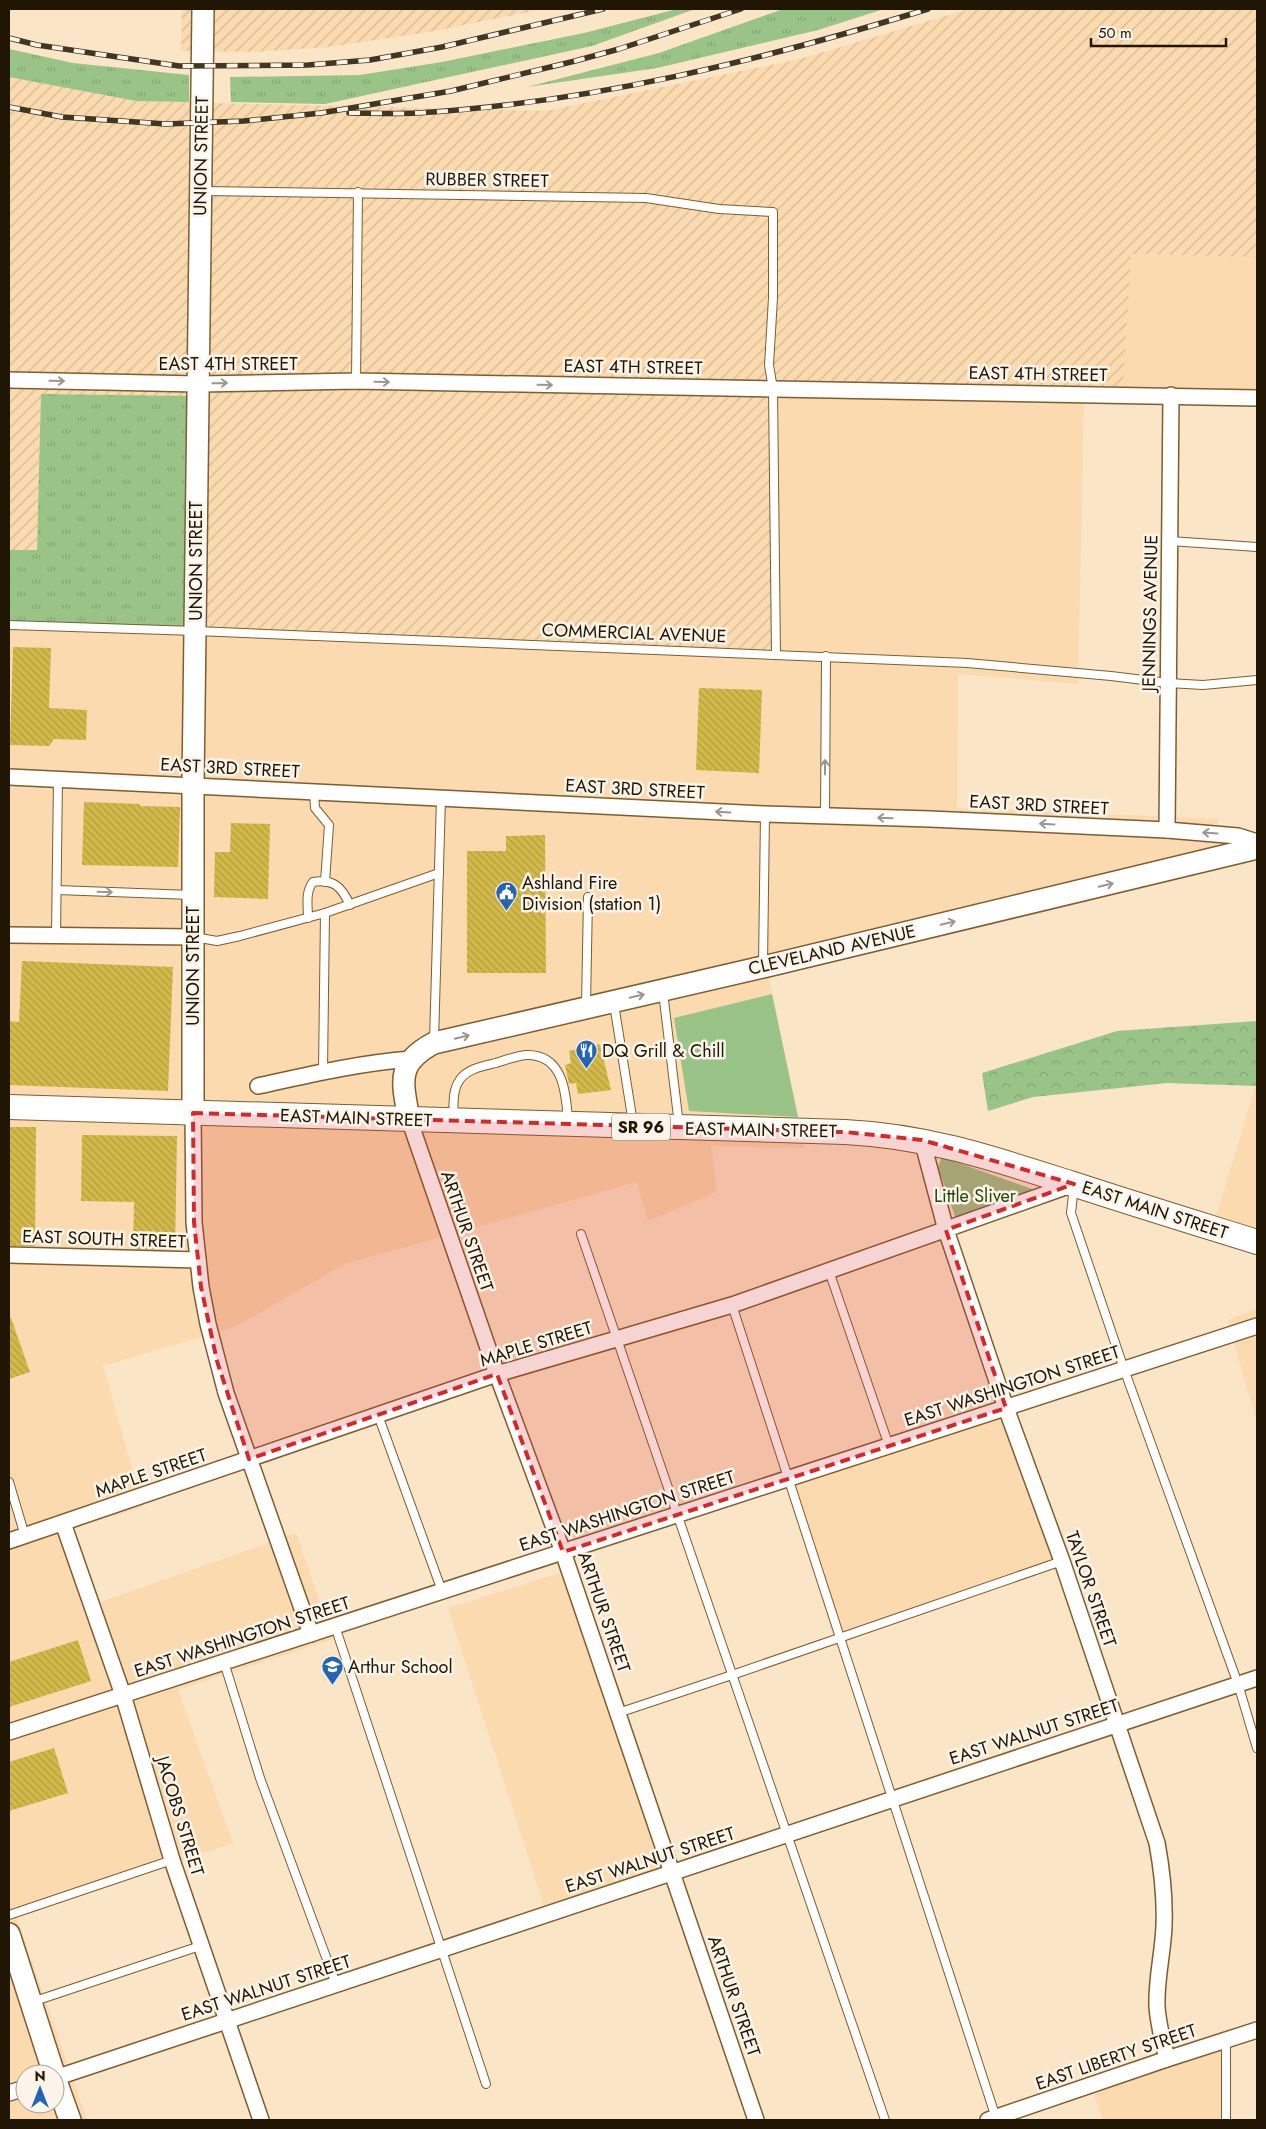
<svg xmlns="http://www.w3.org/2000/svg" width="1266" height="2129" viewBox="0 0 1266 2129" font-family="Jost,sans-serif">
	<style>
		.built { fill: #fadaae; fill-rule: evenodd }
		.industrial { fill: url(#industrial-furrows) }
		.grass { fill: url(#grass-tufts) }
		.forest { fill: url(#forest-crowns) }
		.park { fill: #9ac388 }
		.building { fill: url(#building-back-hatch) }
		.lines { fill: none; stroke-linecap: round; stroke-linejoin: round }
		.service-casing { stroke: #7c5e2f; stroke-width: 10 }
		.minor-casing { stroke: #7c5e2f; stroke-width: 18 }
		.secondary-casing { stroke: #7c5e2f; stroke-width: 24 }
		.primary-casing { stroke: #7c5e2f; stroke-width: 26 }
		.service { stroke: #fff; stroke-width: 8 }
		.minor { stroke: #fff; stroke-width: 15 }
		.secondary { stroke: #fff; stroke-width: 21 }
		.primary { stroke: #fff; stroke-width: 24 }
		.rail-casing { stroke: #423521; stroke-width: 5.5 }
		.rail { stroke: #fbf4ea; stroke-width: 4; stroke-dasharray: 11; stroke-linecap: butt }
		.oneway { stroke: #9b968e }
		.marked { fill: #d62828; fill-opacity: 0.2; stroke: #d62828; stroke-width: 4; stroke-dasharray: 10 6; stroke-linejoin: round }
		.labels { text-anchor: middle; stroke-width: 5; stroke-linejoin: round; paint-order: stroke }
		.shield { fill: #fbf4ea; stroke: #625848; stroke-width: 1 }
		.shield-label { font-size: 16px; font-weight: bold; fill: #211503 }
		.street-label { font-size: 18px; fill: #211503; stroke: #fbf4ea }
		.poi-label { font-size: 18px; fill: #211503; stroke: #fbf4ea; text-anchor: start }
		.park-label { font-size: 18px; fill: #214609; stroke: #fbf4ea }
	</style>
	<defs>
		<pattern id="industrial-furrows" width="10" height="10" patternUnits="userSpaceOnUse" patternTransform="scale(1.25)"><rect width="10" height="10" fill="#fadaae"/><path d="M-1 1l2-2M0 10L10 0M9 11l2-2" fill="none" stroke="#d6ba94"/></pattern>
		<pattern id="grass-tufts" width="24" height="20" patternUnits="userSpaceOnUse" patternTransform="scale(1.25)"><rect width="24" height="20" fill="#9ac388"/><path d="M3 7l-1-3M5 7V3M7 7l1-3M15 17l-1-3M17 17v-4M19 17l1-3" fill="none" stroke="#84a774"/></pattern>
		<pattern id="forest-crowns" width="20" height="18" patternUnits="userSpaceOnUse" patternTransform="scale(1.25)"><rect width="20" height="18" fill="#9ac388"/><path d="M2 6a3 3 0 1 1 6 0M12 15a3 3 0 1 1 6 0" fill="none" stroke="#84a774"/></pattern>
		<pattern id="building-back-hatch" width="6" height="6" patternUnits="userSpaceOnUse" patternTransform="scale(1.25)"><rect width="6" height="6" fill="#d2b94a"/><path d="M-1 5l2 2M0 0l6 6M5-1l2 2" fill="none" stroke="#b49e3f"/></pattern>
	</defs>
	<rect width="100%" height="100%" fill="#fae5c7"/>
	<g class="built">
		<path d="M1130,254l127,3v149l-173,-4 -6,282 -120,-10 -1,134 261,11v48l-449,111 36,170 -94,-2 6,46 -69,29 -11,-39 -292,82 -111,63 -131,39 40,141 -69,21 24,75 198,-70 37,106 -155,51 55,153 -216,75 70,202h-78v-1498l200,6 563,22 3,-267 348,4zM25,2074h30v30h-30z"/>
		<polygon points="1256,1085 1257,1086 1257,1236 1214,1223"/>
		<polygon points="1257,1309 1257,1422 1227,1320"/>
		<polygon points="1010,1410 1059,1561 833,1634 784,1482"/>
		<polygon points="565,1571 662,1871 545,1909 448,1608"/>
		<polygon points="1223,2046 1222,2120 1103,2120 1093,2090"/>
	</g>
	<g class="industrial">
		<polygon points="182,9 544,9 434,31 329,47 255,52 181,51"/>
		<polygon points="969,9 1257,9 1257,257 1131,254 1123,388 776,383 772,650 184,627 190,396 41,394 37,551 9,550 9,77 136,101 546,111 800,59"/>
	</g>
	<g class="grass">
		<polygon points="677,9 695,9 592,46 325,104 231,102 230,77 360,75 442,62 584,33"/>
		<polygon points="783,9 884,9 818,30 657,68 527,87 659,53"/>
		<polygon points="9,49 73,63 189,75 189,102 136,101 9,77"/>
		<polygon points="41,394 190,396 184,627 9,622 9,550 37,550"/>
	</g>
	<polygon class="forest" points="1257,1021 1257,1086 1167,1083 1033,1097 988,1111 982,1073 1117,1031"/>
	<g class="park">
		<polygon points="772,994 798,1117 689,1111 674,1018"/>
		<polygon points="942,1157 1052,1196 959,1228 938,1167"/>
	</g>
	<g class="building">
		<polygon points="13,647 51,648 49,708 87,710 86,740 54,739 49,746 10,745"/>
		<polygon points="699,688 762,690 759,773 696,770"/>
		<polygon points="84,802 140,804 140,806 180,807 178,867 82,865"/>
		<polygon points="231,823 270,824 268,899 214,897 215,852 230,852"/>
		<polygon points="545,835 546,973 467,973 467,851 506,851 506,836"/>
		<polygon points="22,961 173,967 168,1091 9,1085 9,1021 19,1022"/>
		<polygon points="600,1044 611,1090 578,1094 576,1083 569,1084 565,1065 571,1063 569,1051"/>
		<polygon points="9,1127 36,1127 35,1246 9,1246"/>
		<polygon points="82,1135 177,1136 175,1250 133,1249 134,1202 81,1201"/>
		<polygon points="9,1318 11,1318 30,1372 9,1379"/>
		<polygon points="78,1640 91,1681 9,1707 9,1662"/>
		<polygon points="54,1748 68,1793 9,1811 9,1762"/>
	</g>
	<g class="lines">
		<defs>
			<g id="service">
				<polyline points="203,191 646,198 719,209 773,212 773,298 769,365 773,389 776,654"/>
				<polyline points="356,381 358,192"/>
				<polyline points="1170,541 1257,547"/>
				<polyline points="9,625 196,631 967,663 1111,676 1168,683 1203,685 1257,680"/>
				<polyline points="314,791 315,808 329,825 325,882"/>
				<polyline points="825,816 826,656"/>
				<polyline points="57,890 192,895"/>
				<path d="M308,918c0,-12 -3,-26 5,-36 21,-4 29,6 37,23"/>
				<polyline points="56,935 58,779"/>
				<polyline points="194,937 217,941 240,936 325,913 439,873"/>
				<polyline points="763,965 765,814"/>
				<polyline points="663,992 679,1125"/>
				<polyline points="614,1004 633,1123"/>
				<polyline points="586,1006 588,897"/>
				<polyline points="434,1041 441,798"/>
				<polyline points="323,1071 325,913"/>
				<path d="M453,1119c1,-12 -1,-28 6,-38 7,-12 24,-15 37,-18 9,-3 20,-7 30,-8 38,-1 40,39 42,66"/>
				<polyline points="1074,1186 1071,1213 1124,1369 1238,1684 1257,1748"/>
				<polyline points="581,1234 885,2120"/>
				<polyline points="829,1271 889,1446"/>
				<polyline points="732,1305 996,2118"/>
				<polyline points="378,1415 442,1591"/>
				<polyline points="9,1482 25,1536"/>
				<polyline points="335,1626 486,2084"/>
				<polyline points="224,1662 260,1778 336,1984"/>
				<polyline points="618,1713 732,1675 1062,1561"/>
				<polyline points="9,1915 172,1860"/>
				<polyline points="32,2002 203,1945"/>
				<polyline points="1226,2040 1226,2120"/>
			</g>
			<g id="minor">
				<polyline points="9,380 198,384 356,381 1257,398"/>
				<polyline points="9,777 765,814 930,819 1167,830 1238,836 1257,842"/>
				<polyline points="1167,830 1171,395"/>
				<polyline points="9,935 193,937"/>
				<path d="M258,1086c50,-11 101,-23 153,-27"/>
				<polyline points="193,1113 194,1222 201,1287 208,1324 226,1393 311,1634"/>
				<polyline points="409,1119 497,1374 563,1552 756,2120"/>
				<path d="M922,1140l24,90 60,178 56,153 95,282c5,27 8,55 7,83 -1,27 -8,53 -7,80 1,18 6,36 10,53"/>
				<polyline points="9,1255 198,1260"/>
				<polyline points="63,1523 123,1695 172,1860 261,2120"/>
				<polyline points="9,1541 497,1374 732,1305 1074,1184"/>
				<polyline points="9,1732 1257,1326"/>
				<polyline points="55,2078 1257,1678"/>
				<polyline points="9,2093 25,2088"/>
				<polyline points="988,2120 1167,2059 1257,2030"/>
			</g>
			<g id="secondary">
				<polyline points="193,1113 193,785 203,9"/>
				<path d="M409,1119c-7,-38 -13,-56 25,-76l329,-76 494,-119"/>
				<polyline points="9,1934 54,2074"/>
				<polyline points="55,2078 70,2120"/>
			</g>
			<path id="primary" d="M9,1107l836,25c83,4 150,27 228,52 61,20 123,39 184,58"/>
		</defs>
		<use href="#service" class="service-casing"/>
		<use href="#minor" class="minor-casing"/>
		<use href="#secondary" class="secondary-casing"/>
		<use href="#primary" class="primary-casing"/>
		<use href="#service" class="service"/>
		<use href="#minor" class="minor"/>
		<use href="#secondary" class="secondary"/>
		<use href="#primary" class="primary"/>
		<defs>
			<g id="rail">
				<polyline points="9,38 37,45 179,66 308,65 370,60 442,47 603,9"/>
				<polyline points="9,107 62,117 166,124 244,121 321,113 451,91 575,61 619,49 741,9"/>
				<path d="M349,113c23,0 46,1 68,0 174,-10 345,-53 511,-104"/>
			</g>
		</defs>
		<use href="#rail" class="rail-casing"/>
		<use href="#rail" class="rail"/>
	</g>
	<defs><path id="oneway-shaft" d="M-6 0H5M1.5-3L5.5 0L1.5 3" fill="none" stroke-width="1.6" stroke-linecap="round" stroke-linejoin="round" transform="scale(1.25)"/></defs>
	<g class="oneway">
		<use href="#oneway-shaft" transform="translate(57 381) rotate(1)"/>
		<use href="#oneway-shaft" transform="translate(382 382) rotate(1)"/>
		<use href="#oneway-shaft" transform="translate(220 383) rotate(-1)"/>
		<use href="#oneway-shaft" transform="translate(545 385) rotate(1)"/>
		<use href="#oneway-shaft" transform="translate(825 767) rotate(-90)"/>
		<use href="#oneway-shaft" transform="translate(723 812) rotate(-177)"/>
		<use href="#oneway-shaft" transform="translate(885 818) rotate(-178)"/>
		<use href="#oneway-shaft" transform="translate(1047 824) rotate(-177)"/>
		<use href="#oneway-shaft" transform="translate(1210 833) rotate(-176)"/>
		<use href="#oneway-shaft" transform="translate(1106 885) rotate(-14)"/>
		<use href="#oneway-shaft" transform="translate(105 892) rotate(2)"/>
		<use href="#oneway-shaft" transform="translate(948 923) rotate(-14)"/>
		<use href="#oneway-shaft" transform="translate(637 996) rotate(-13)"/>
		<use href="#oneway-shaft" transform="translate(462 1037) rotate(-13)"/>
	</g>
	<path class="marked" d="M193,1113l652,19 77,8 152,44 -128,46 60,178 -443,144 -66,-178 -248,85 -32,-98 -16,-74 -7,-65z"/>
	<defs>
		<symbol id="civic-pin" viewBox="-11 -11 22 30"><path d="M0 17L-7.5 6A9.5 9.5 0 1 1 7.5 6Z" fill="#2464b5" stroke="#fbf4ea"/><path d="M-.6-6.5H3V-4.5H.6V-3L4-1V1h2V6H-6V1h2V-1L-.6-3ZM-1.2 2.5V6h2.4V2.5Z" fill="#fff"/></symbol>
		<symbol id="restaurant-pin" viewBox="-11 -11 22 30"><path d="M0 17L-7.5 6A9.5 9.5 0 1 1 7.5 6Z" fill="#2464b5" stroke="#fbf4ea"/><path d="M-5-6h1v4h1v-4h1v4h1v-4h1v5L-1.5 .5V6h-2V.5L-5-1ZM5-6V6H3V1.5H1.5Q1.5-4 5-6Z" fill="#fff"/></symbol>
		<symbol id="school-pin" viewBox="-11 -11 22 30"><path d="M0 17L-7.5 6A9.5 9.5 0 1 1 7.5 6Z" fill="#2464b5" stroke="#fbf4ea"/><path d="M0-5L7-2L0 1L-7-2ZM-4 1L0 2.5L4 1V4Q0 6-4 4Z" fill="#fff"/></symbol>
	</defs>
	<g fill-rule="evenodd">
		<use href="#civic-pin" x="494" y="880" width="25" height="34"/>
		<use href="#restaurant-pin" x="574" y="1038" width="25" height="34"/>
		<use href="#school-pin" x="320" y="1654" width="25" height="34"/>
	</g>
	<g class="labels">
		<rect class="shield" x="612" y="1113.5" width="58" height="27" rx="4"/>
		<g class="shield-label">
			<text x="641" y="1133">SR 96</text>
		</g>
		<g class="street-label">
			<text transform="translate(201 156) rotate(-89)" y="6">UNION STREET</text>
			<text transform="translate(487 180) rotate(1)" y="6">RUBBER STREET</text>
			<text x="228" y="370">EAST 4TH STREET</text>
			<text transform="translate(633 367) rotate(1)" y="6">EAST 4TH STREET</text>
			<text transform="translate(1038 374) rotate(1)" y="6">EAST 4TH STREET</text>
			<text transform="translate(196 561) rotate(-90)" y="6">UNION STREET</text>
			<text transform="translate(1150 613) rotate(-89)" y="6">JENNINGS AVENUE</text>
			<text transform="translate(634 633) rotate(2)" y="6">COMMERCIAL AVENUE</text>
			<text transform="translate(230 768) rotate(3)" y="6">EAST 3RD STREET</text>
			<text transform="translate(635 789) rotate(3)" y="6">EAST 3RD STREET</text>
			<text transform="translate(1039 805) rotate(3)" y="6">EAST 3RD STREET</text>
			<text transform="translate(832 950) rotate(-13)" y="6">CLEVELAND AVENUE</text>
			<text transform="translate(193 966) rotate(-90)" y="6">UNION STREET</text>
			<text transform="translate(356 1118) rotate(2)" y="6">EAST MAIN STREET</text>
			<text transform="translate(761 1130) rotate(1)" y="6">EAST MAIN STREET</text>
			<text transform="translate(1155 1210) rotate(18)" y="6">EAST MAIN STREET</text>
			<text transform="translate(467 1231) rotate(71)" y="6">ARTHUR STREET</text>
			<text transform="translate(104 1239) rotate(2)" y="6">EAST SOUTH STREET</text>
			<text transform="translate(536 1344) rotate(-17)" y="6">MAPLE STREET</text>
			<text transform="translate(1012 1386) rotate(-18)" y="6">EAST WASHINGTON STREET</text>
			<text transform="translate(151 1473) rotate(-19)" y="6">MAPLE STREET</text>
			<text transform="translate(627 1511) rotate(-18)" y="6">EAST WASHINGTON STREET</text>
			<text transform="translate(1091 1589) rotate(71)" y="6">TAYLOR STREET</text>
			<text transform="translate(604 1612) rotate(71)" y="6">ARTHUR STREET</text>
			<text transform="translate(242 1637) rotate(-18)" y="6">EAST WASHINGTON STREET</text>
			<text transform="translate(1034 1732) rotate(-18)" y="6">EAST WALNUT STREET</text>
			<text transform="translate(180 1816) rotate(73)" y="6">JACOBS STREET</text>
			<text transform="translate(650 1860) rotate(-18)" y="6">EAST WALNUT STREET</text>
			<text transform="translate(266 1988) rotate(-18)" y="6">EAST WALNUT STREET</text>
			<text transform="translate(734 1996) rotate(71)" y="6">ARTHUR STREET</text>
			<text transform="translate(1116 2057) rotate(-19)" y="6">EAST LIBERTY STREET</text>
		</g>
		<g class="poi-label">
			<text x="522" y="889">Ashland Fire<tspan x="522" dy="21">Division (station 1)</tspan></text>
			<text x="602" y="1057">DQ Grill &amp; Chill</text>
			<text x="348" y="1673">Arthur School</text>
		</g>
		<g class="park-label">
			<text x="975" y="1202">Little Sliver</text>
		</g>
	</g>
	<rect width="1266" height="2129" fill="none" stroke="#211503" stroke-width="20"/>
	<g transform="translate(40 2089)"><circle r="24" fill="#fbf4ea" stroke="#a49b8e"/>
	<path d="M0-4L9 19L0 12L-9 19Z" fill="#2464b5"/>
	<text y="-8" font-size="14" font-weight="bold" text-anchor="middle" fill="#211503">N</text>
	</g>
	<path d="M1091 38v8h135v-8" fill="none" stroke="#211503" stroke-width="2.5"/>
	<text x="1098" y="38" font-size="15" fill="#211503" stroke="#fbf4ea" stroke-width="4" paint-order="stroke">50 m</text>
</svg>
